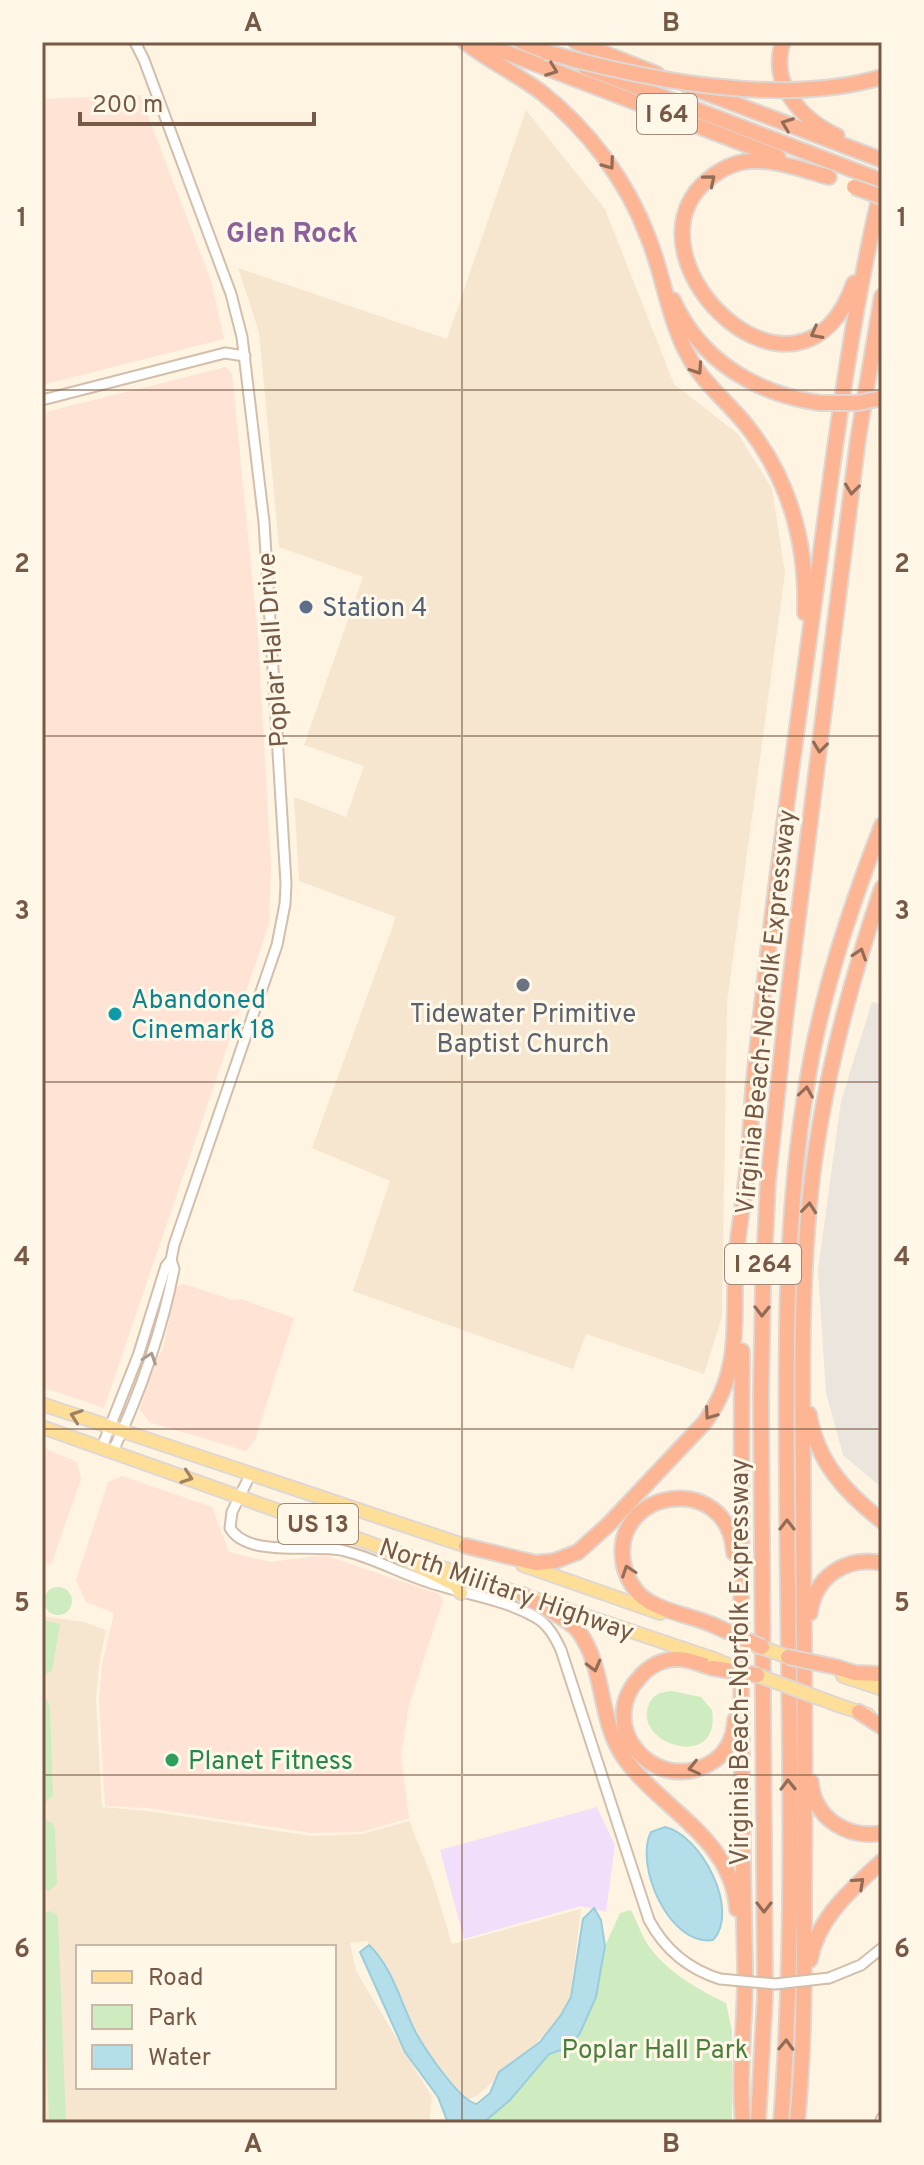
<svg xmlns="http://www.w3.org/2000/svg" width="924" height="2165" viewBox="0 0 924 2165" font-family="Overpass,sans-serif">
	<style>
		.residential { fill: #f6e6cf; fill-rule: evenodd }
		.commercial { fill: #ffe3d4 }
		.industrial { fill: #ece5dd }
		.education { fill: #f1defa }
		.green { fill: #ceecbf }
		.water { fill: #b4dee9; stroke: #9acddb; stroke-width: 2 }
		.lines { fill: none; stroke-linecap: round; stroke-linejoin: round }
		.minor-casing { stroke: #d2beaa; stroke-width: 13 }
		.major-casing { stroke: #ded7d3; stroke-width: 16 }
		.highway-casing { stroke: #ded7d3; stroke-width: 18 }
		.minor { stroke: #fff; stroke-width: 9 }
		.major { stroke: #ffde97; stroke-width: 12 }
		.highway { stroke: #fdb593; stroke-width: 14 }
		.minor-bridge-casing { stroke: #d2beaa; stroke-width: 13; stroke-linecap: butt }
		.major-bridge-casing { stroke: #ded7d3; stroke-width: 16; stroke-linecap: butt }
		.highway-bridge-casing { stroke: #ded7d3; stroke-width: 18; stroke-linecap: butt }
		.minor-bridge { stroke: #fff; stroke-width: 9 }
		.major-bridge { stroke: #ffde97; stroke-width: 12 }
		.highway-bridge { stroke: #fdb593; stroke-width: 14 }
		.oneway { stroke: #926c55 }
		.oneway2 { stroke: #ad9c90 }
		.oneway3 { stroke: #a0825e }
		.grid { fill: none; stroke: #775a46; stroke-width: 2; stroke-opacity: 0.55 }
		.service-dot { fill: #5c6f8a; stroke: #fff8e9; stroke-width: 3 }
		.worship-dot { fill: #6b7280; stroke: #fff8e9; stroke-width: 3 }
		.culture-dot { fill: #0f9aa8; stroke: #fff8e9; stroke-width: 3 }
		.leisure-dot { fill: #2e9e5b; stroke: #fff8e9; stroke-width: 3 }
		.labels { text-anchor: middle; stroke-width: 6; stroke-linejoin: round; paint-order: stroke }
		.shield { fill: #fff8e9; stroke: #a08977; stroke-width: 2 }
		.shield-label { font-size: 24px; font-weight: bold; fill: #775a46 }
		.service-label { font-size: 26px; fill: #4e5e75; stroke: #fff8e9; text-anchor: start }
		.street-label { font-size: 26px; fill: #775a46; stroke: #fff8e9 }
		.culture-label { font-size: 26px; fill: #0d838f; stroke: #fff8e9; text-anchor: start }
		.worship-label { font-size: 26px; fill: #5b616d; stroke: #fff8e9 }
		.leisure-label { font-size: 26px; fill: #27864d; stroke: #fff8e9; text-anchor: start }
		.park-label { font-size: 26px; fill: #4c7e3d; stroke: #fff8e9 }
		.neighbourhood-label { font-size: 28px; font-weight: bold; fill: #8b619b; stroke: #fff8e9 }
		.neatline { fill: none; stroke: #775a46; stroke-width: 3 }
		.grid-label { font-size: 26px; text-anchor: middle; font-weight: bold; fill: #775a46 }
	</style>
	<rect width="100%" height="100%" fill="#fef4e1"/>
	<g class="residential">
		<polygon points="526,110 605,209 674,384 738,434 772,489 785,573 727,1003 722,1317 704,1374 586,1334 573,1369 353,1291 390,1181 312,1148 396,917 299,881 294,797 346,817 364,766 304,745 363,577 279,547 259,332 238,268 447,339"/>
		<path d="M42,1616l42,6 22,8 -7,36 -3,33 6,108 47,4 162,25 51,-2 47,-13 23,57 20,66 129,-35 -13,105 -90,81 -19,9 -88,-140 -3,-23 -18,2 6,28 76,126 -3,26h-387zM78,1947h256v140h-256z"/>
	</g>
	<g class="commercial">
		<polygon points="140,95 211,281 224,339 42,385 42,99"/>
		<polygon points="226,367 232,374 258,636 271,867 269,924 104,1408 42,1387 42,413"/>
		<polygon points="184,1284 232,1300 241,1299 294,1318 255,1440 246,1451 149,1422 140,1410 149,1375 163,1348 175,1292 179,1285"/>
		<polygon points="42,1447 77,1462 81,1479 51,1565 42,1562"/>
		<polygon points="122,1476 212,1507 229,1552 270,1562 324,1555 439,1594 443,1601 409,1705 401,1756 409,1818 362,1832 312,1833 146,1808 105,1806 99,1698 102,1664 114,1613 86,1602 76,1580 108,1482"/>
	</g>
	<polygon class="industrial" points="872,1002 882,1005 882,1488 843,1455 826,1393 818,1270 841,1101"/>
	<polygon class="education" points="597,1807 615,1845 606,1912 581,1906 464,1939 440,1850"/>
	<g class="green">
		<circle cx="58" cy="1601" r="14"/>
		<polygon points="43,1620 60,1624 52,1671 42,1675"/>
		<path d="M672,1691l29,6 11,13c10,64 -84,33 -62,-8 5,-9 12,-10 22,-11z"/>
		<polygon points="42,1699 48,1701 50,1707 53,1796 44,1803 42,1802"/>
		<polygon points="45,1820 53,1823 55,1828 57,1884 49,1891 42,1888 42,1821"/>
		<path d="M631,1910c6,11 10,25 17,35 19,27 49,44 78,58l6,28v92h-250l28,-23 39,-46 21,-7 10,-13 16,-37 9,-51 15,-33z"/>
		<polygon points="50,1911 56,1914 58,1919 66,2123 49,2123 42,1915"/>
	</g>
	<g class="water">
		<path d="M665,1827c35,7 76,83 48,113 -44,7 -79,-76 -62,-108z"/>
		<path d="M594,1908l7,12 4,26 -9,51 -16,36 -10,14 -21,7 -39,46 -27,23h-35l-10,-26 -33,-45 -45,-100 9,-7c24,23 32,59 47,88 9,16 44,69 61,71l13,-11 9,-21 41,-30 21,-27 10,-18 12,-78z"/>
	</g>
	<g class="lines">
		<defs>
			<g id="minor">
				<polyline points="42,400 225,353 245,356"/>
				<polyline points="102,1447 138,1356 166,1266 171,1260"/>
				<path d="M113,1451c27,-58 49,-120 61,-182l-3,-9 3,-15 103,-300 8,-41 1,-21 -22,-361 -22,-185 -11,-43 -87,-234 -9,-18"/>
				<path d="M251,1473l-19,39 -2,16c18,31 85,15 115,23 28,7 53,21 80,30 36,13 77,17 110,36 13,7 20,20 26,33l88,270c16,30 39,49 71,59"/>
				<polyline points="829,1978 861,1965 882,1948"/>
				<polyline points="880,2123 882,2118"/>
			</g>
			<g id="major">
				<polyline points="42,1404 475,1549"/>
				<polyline points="42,1427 389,1550 714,1659"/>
				<polyline points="409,1562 455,1585 461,1593"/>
				<polyline points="523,1565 660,1613"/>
				<polyline points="843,1676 882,1689"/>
				<polyline points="838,1705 868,1715"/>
			</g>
			<g id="highway">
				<path d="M465,42c24,19 52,32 76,50 47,37 86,89 107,145 16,39 20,82 41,120 15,27 39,45 58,69 43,54 60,119 58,187"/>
				<polyline points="479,42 778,157"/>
				<polyline points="522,42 555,55"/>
				<polyline points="576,42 657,74"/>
				<path d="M783,42c-14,42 18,77 54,94"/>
				<polyline points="585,67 882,181"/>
				<polyline points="688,86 882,160"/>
				<path d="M829,177c-24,-6 -53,-18 -78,-16 -18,1 -35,11 -48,23 -81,80 98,251 151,99"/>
				<path d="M673,300c27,61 84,94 147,103"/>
				<path d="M742,1351c-1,205 -2,409 3,614 1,52 -7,106 -2,158"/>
				<path d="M809,1414c8,48 36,78 73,107"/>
				<path d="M466,1546l70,17 19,-2 23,-9 31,-28 96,-102c39,-54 27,-102 31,-163 2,-29 8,-58 11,-87 3,-28 4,-55 6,-82 16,-163 39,-325 61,-487 19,-140 35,-279 68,-417"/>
				<path d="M523,1595c16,10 47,24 56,37 27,37 19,90 46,127 37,51 107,79 112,150"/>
				<path d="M810,1613c5,-37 36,-57 72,-50"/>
				<path d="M713,1625c-20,-9 -46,-12 -65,-24 -12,-7 -21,-22 -24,-35 -17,-77 105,-97 110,-13"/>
				<polyline points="836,1667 855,1673 882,1674"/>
				<path d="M713,1668c-11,-3 -23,-9 -35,-9 -15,0 -29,7 -38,18 -45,47 11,116 67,88 18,-9 27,-25 28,-45"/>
				<polyline points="859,1712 882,1727"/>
				<path d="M811,1782c3,37 37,57 71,51"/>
				<path d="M810,1960c8,-43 41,-70 72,-99"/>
				<polyline points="758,2123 765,1996 761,1394 763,1284 768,1181 785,1022 858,439 882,296"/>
				<path d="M781,2123c16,-210 7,-422 6,-632 -1,-137 -3,-272 20,-408 14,-88 43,-175 75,-258"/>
				<path d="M797,2123c8,-79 7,-158 7,-237 2,-142 -1,-284 -1,-426 -1,-94 -2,-187 9,-281 12,-100 38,-196 70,-291"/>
			</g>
		</defs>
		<use href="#minor" class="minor-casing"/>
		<use href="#major" class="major-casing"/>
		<use href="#highway" class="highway-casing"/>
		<use href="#minor" class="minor"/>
		<use href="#major" class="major"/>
		<use href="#highway" class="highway"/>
		<defs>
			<polyline id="minor-bridge" points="720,1979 775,1984 829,1978"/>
			<g id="major-bridge">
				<polyline points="754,1645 797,1660"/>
				<polyline points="714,1659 733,1667"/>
				<polyline points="751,1673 838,1705"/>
			</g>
			<g id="highway-bridge">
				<path d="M546,52c100,28 235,55 336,25"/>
				<polyline points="854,187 882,197"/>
				<polyline points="820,403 858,403 882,398"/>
				<polyline points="713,1625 762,1647"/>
				<polyline points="788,1657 836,1667"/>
				<polyline points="713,1668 757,1675"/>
			</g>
		</defs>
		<use href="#minor-bridge" class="minor-bridge-casing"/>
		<use href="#major-bridge" class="major-bridge-casing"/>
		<use href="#highway-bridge" class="highway-bridge-casing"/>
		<use href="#minor-bridge" class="minor-bridge"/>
		<use href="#major-bridge" class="major-bridge"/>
		<use href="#highway-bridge" class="highway-bridge"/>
	</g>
	<defs><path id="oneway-chevron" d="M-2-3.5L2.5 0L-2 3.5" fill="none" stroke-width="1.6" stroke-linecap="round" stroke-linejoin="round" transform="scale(2)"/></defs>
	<g class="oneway">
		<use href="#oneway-chevron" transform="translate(552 70) rotate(21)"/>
		<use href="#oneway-chevron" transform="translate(787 124) rotate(-159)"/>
		<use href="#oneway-chevron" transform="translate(609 164) rotate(54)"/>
		<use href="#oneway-chevron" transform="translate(710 180) rotate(-40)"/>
		<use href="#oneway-chevron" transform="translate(816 333) rotate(152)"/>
		<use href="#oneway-chevron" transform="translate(697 369) rotate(56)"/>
		<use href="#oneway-chevron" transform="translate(852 489) rotate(97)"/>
		<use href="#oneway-chevron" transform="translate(820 747) rotate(97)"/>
		<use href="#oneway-chevron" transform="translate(860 954) rotate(-72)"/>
		<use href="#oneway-chevron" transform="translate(806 1092) rotate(-81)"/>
		<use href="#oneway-chevron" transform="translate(809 1208) rotate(-84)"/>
		<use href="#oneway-chevron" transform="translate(762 1311) rotate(91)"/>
		<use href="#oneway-chevron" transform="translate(710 1414) rotate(125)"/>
		<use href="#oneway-chevron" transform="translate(787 1525) rotate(-90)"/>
		<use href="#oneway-chevron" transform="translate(628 1571) rotate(-109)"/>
		<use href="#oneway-chevron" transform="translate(594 1666) rotate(75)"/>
		<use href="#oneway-chevron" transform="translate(694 1768) rotate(167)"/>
		<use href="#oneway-chevron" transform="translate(788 1785) rotate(-91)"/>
		<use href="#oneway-chevron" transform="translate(859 1883) rotate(-43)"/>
		<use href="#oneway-chevron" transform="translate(764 1907) rotate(90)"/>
		<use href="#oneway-chevron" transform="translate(786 2045) rotate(-88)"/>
	</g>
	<use class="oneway2" href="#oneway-chevron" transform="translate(150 1358) rotate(-71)"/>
	<g class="oneway3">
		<use href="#oneway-chevron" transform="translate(76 1416) rotate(-161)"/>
		<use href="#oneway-chevron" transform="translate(187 1477) rotate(19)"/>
	</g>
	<path class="grid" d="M462,42v2081M42,390h840M42,736h840M42,1082h840M42,1429h840M42,1775h840"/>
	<circle class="service-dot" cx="306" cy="607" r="8"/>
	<circle class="worship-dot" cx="523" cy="985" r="8"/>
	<circle class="culture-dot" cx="115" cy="1014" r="8"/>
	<circle class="leisure-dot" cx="172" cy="1760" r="8"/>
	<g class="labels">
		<g class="shield">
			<rect x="637" y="94" width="60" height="40" rx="6"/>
			<rect x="725" y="1244" width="76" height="40" rx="6"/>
			<rect x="278" y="1504" width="80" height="40" rx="6"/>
		</g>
		<g class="shield-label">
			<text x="667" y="122">I 64</text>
			<text x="763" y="1272">I 264</text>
			<text x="318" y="1532">US 13</text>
		</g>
		<g class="service-label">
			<text x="322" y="616">Station 4</text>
		</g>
		<g class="street-label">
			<text transform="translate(272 650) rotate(-94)" y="9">Poplar Hall Drive</text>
			<text transform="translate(765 1012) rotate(-84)" y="9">Virginia Beach-Norfolk Expressway</text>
			<text transform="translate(507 1589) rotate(19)" y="9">North Military Highway</text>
			<text transform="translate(739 1662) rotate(-90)" y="9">Virginia Beach-Norfolk Expressway</text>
		</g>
		<g class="culture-label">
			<text x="131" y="1008">Abandoned<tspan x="131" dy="30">Cinemark 18</tspan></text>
		</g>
		<g class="worship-label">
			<text x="523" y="1022">Tidewater Primitive<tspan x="523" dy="30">Baptist Church</tspan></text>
		</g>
		<g class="leisure-label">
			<text x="188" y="1769">Planet Fitness</text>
		</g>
		<g class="park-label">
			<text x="655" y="2058">Poplar Hall Park</text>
		</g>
		<g class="neighbourhood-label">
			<text x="292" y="242">Glen Rock</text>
		</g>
	</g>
	<rect width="924" height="2165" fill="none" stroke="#fff8e9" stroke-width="88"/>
	<rect x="76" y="1945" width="260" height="144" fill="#fff8e9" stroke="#c9b9a8" stroke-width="2"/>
	<rect x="92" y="1971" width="40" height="12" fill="#ffde97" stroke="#c9b9a8" stroke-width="2"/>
	<text x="148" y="1985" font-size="24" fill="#775a46">Road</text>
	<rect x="92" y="2005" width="40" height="24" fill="#ceecbf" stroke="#c9b9a8" stroke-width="2"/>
	<text x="148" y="2025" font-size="24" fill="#775a46">Park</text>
	<rect x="92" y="2045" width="40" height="24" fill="#b4dee9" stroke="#c9b9a8" stroke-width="2"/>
	<text x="148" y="2065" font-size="24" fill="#775a46">Water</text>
	<path d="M80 112v12h234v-12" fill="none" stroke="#775a46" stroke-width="4"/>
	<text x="92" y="112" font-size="24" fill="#775a46" stroke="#fff8e9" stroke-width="6" paint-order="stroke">200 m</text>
	<rect x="44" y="44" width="836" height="2077" class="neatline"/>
	<g class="grid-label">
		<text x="253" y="31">A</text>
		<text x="671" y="31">B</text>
		<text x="22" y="226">1</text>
		<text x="902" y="226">1</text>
		<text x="22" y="572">2</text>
		<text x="902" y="572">2</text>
		<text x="22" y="919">3</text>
		<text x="902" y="919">3</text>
		<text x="22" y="1265">4</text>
		<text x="902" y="1265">4</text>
		<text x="22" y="1611">5</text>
		<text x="902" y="1611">5</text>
		<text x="22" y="1957">6</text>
		<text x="902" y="1957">6</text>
		<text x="253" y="2152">A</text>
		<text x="671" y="2152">B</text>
	</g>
</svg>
